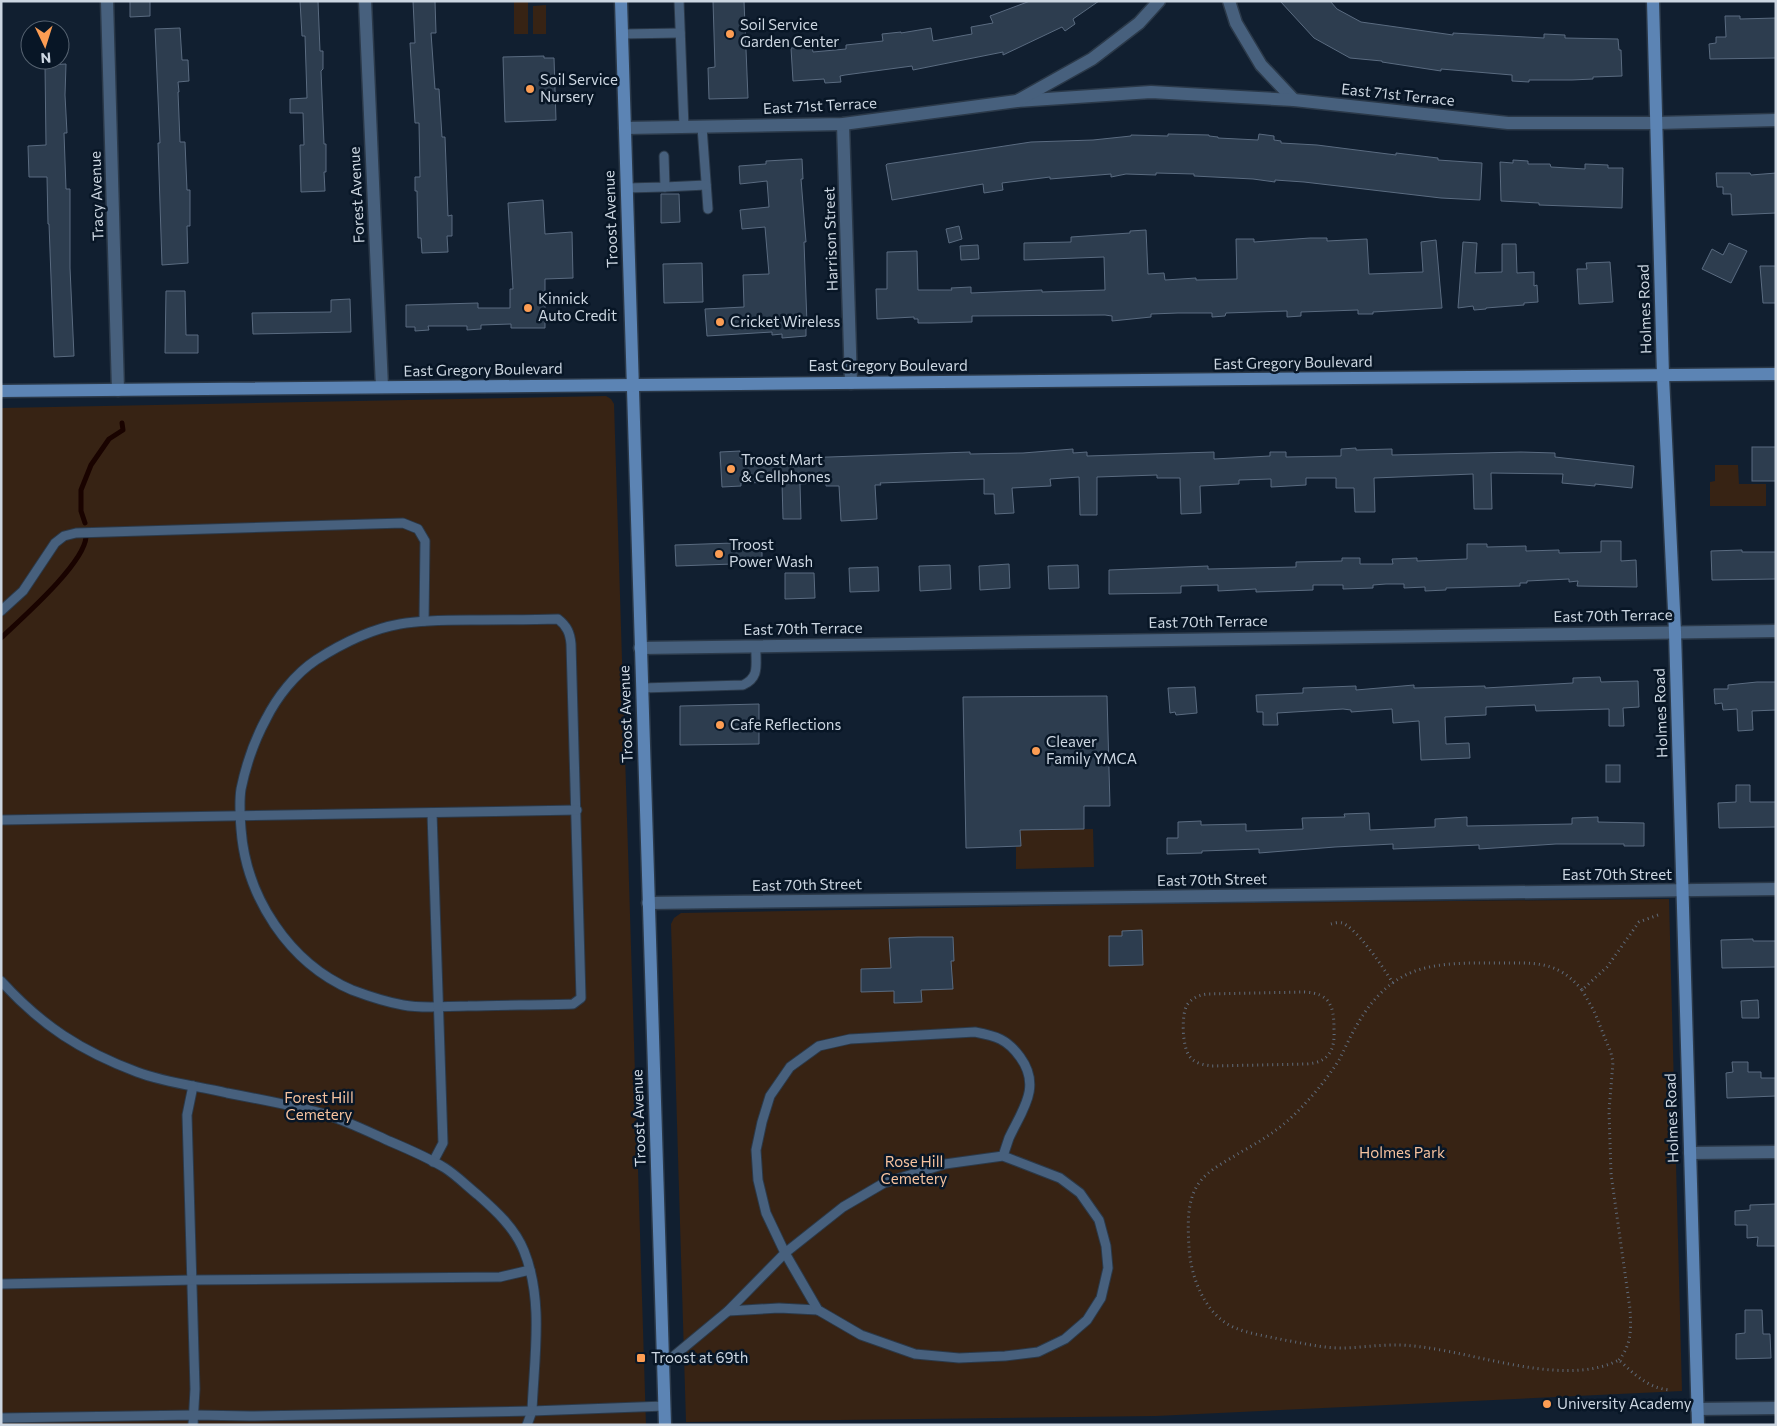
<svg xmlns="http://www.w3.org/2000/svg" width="1777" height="1426" viewBox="0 0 1777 1426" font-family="Commissioner,sans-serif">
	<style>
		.green { fill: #372314 }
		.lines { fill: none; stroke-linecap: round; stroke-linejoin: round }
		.stream { stroke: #190300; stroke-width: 5 }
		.building { fill: #2d3d4f; stroke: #5a6b80 }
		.service-casing { stroke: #2b3949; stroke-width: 11 }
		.minor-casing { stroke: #2b3949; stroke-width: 15 }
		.secondary-casing { stroke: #2b3949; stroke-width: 15 }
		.path { stroke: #5f6b7a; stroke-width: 3; stroke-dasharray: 1 4; stroke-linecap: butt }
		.service { stroke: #47607d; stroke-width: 9 }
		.minor { stroke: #47607d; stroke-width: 12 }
		.secondary { stroke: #5c84b4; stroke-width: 12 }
		.poi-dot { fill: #fc9d53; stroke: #081626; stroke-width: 2 }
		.labels { text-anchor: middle; stroke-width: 5; stroke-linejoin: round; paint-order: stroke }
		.poi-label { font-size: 15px; fill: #ccd6e1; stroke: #081626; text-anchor: start }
		.street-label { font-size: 15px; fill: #ccd6e1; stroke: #081626 }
		.park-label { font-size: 15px; fill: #f6c29e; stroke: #081626 }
	</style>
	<rect width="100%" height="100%" fill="#111f30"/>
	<g class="green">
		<polygon points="514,1 545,1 528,2 528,34 514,34"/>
		<polygon points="546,5 546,34 533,34 533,6"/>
		<polygon points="606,396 611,399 614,404 646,1425 1,1425 1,408"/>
		<polygon points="1715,465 1738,465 1739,484 1766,484 1766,506 1710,506 1710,482 1715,481"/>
		<polygon points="1093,829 1094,867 1016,869 1016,847 1021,846 1020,830"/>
		<polygon points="1669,899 1682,1391 1156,1416 686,1422 671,924 674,918 681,913 1144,904"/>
	</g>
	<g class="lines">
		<g class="stream">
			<polyline points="85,523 81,511 81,490 91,465 109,439 123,430 122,423"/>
			<path d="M1,638c21,-20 83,-74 85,-101"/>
		</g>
	</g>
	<g class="building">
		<polygon points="130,1 150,1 150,16 130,17"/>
		<polygon points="300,1 318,1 320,51 323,51 323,69 321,71 324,144 326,144 326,172 324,172 325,191 301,192 300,145 304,145 303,113 290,113 290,99 307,98 305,36 302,36"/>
		<polygon points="413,1 435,1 436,33 431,33 435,89 439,89 442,137 445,137 448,216 452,215 452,236 447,236 448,252 422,253 421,238 418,238 417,191 415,191 415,177 420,177 419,123 415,123 410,43 415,43"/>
		<polygon points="713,1 744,1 748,98 709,99 708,68 715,67"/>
		<polygon points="1030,1 1099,1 1073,19 1075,24 1065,31 1062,27 1003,55 1003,52 913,70 912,66 845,75 840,76 841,82 825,83 824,79 793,81 791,48 812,47 813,52 846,49 846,45 883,41 882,34 901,32 901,33 931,28 933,41 972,34 971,27 993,23 990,16"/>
		<polygon points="1280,1 1330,1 1337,9 1361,22 1453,35 1453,33 1544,38 1544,34 1565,35 1565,38 1618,39 1619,50 1621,50 1622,76 1593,77 1593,79 1572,80 1529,80 1529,82 1512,81 1512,75 1441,69 1441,71 1382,62 1382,61 1350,58 1314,38"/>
		<polygon points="1725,16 1740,16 1740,19 1776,18 1776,58 1710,59 1709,44 1716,43 1716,37 1726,37"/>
		<polygon points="180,28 182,60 188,60 189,81 178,82 179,92 178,92 180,142 185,142 187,190 190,190 190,226 187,226 188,263 162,265 158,143 160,143 155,29"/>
		<polygon points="544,56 544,58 554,58 556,120 505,122 503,57"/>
		<polygon points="66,64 65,95 67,133 64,133 66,189 70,189 70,268 74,356 54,357 49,224 48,224 47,177 29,177 28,146 46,145 45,65"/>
		<polygon points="1168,134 1209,135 1209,136 1218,137 1218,138 1258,140 1259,134 1274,136 1274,140 1281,141 1281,143 1317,145 1396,155 1396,153 1438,158 1438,160 1482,163 1480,200 1441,198 1304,182 1275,180 1275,182 1253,179 1194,176 1194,174 1156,173 1156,175 1126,174 1111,177 1111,174 1050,179 1050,177 1002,183 1003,190 984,193 983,184 892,200 886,165 887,164 1031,142 1093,140 1131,136 1131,135 1168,136"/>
		<polygon points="802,159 803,179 801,179 806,242 804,242 807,324 806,324 806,336 782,338 782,334 772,335 772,332 707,336 705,309 744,307 743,275 769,274 765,227 742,229 740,210 769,207 767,181 740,184 739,166 766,164 766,161"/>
		<polygon points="1513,160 1528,161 1528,164 1550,164 1551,167 1585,169 1585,164 1608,165 1608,168 1623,168 1622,208 1539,205 1539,203 1501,201 1500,162 1513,163"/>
		<polygon points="1716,173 1750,173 1751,175 1776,173 1776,213 1732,215 1731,194 1723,194 1723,187 1717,187"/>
		<polygon points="661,194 679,194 680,222 661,223"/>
		<polygon points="543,200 545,234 572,232 573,278 545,279 545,328 511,328 511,324 481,325 481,329 467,330 467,326 428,326 429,330 415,331 415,327 406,327 406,305 478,303 478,308 510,308 510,289 513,289 508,203"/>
		<polygon points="959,226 962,239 949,243 946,229"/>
		<polygon points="1146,230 1148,274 1164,273 1165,280 1196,278 1196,280 1237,279 1236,239 1254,239 1254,242 1310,238 1327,238 1327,241 1367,239 1369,274 1423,272 1421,242 1436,240 1442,308 1373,312 1373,314 1358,314 1358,310 1301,312 1301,316 1287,317 1287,311 1226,313 1225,316 1212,317 1212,313 1178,313 1151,314 1151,317 1112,321 1112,316 1105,315 972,316 972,322 931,323 918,323 918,319 914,319 914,317 877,319 876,289 887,289 887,252 917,251 918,290 952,290 951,288 971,287 971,293 1042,290 1042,292 1105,290 1104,257 1024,260 1024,243 1071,242 1071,237 1130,233 1130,231"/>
		<polygon points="1463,242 1477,243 1475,273 1502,272 1502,244 1516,244 1517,273 1534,272 1534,286 1537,285 1538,302 1524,303 1524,305 1486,308 1486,309 1474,310 1473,306 1458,308"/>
		<polygon points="1729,243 1747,251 1731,283 1702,269 1712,249 1723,255"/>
		<polygon points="978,245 979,259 961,260 960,246"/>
		<polygon points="1610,262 1613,302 1579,304 1577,269 1587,269 1586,263"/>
		<polygon points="702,263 703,302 664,303 663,264"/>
		<polygon points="1760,266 1776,266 1776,303 1763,303"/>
		<polygon points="166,291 185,291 186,335 198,335 198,353 165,353"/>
		<polygon points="350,299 351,332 253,334 252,313 331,312 331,300"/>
		<rect x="1752" y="447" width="24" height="34"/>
		<polygon points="1356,448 1356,450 1392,449 1392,455 1521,452 1555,453 1555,457 1634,466 1632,488 1595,484 1595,486 1562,483 1563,474 1491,473 1492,509 1474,509 1473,474 1374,478 1375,512 1355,512 1354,488 1336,488 1336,478 1306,478 1306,485 1271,487 1271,479 1239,480 1239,484 1200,486 1201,513 1181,514 1180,478 1157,478 1157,475 1097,477 1097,515 1080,515 1079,477 1050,479 1051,486 1012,488 1014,513 995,514 994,494 984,494 984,479 880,483 881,485 875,485 877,519 841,521 839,486 826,486 826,482 800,484 801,519 783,519 782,482 741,483 741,486 722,487 720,452 740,451 740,458 772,457 772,459 970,452 970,454 1023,453 1073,449 1073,453 1087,452 1087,456 1214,452 1214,459 1270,456 1270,452 1286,452 1286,457 1341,456 1341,449"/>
		<polygon points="1601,541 1621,541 1621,561 1636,560 1637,587 1577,586 1578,581 1569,582 1569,579 1527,581 1527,583 1520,583 1520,586 1446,588 1446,590 1425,591 1425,587 1404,588 1404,584 1386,584 1373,585 1373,588 1343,589 1343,585 1313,585 1313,590 1256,592 1256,589 1218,591 1218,585 1181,586 1181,593 1109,594 1109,570 1208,566 1208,569 1296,567 1296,562 1342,561 1342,558 1360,558 1360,564 1393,564 1392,559 1417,558 1417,561 1467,559 1467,544 1487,544 1487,547 1526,546 1526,551 1559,550 1559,553 1601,552"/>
		<polygon points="762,542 762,563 676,566 675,545"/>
		<polygon points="1742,550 1742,552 1776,552 1776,579 1712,580 1711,551"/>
		<polygon points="1009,564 1010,588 980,590 979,566"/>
		<polygon points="950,565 951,589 920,591 919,566"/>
		<polygon points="1078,565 1079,588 1049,589 1048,566"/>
		<polygon points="878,567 879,591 850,592 849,568"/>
		<polygon points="785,573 814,573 815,598 785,599"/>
		<polygon points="1600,677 1601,682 1638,681 1639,707 1623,708 1624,726 1609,726 1609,709 1536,711 1535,705 1486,707 1486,715 1445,717 1446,744 1469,743 1470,758 1421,760 1419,721 1393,723 1392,709 1351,712 1351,710 1343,709 1277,713 1278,725 1263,725 1263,712 1257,712 1256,695 1303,693 1303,688 1356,686 1356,690 1414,685 1414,688 1485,686 1485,688 1573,683 1573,678"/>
		<polygon points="1757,682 1776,682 1776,710 1752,711 1753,730 1738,731 1737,709 1723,710 1722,703 1715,704 1714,689 1728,689 1728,685"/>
		<polygon points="1195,687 1197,713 1176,715 1175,712 1170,713 1168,688"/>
		<polygon points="1107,696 1110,806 1084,806 1084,829 1020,830 1021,846 966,848 963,697"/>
		<polygon points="759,704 759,744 680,745 680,706"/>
		<rect x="1606" y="765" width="14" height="17"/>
		<polygon points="1736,785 1750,785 1750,802 1776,802 1776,827 1719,828 1718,803 1736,802"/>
		<polygon points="1369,813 1370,830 1435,827 1435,819 1467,817 1467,826 1572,824 1572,818 1598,817 1598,822 1644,823 1644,846 1624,846 1624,844 1556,844 1479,849 1479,845 1393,849 1393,844 1335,847 1259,853 1259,849 1202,851 1202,853 1167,854 1167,838 1178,838 1178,822 1201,821 1201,825 1246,824 1246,831 1303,829 1302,818 1345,817 1344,814"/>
		<polygon points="1142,930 1143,965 1109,966 1109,936 1122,936 1122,931"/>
		<polygon points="918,937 953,937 954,961 951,961 953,989 921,990 922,1002 894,1003 894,991 861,992 861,969 891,968 889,938"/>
		<polygon points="1753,939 1753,941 1776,941 1776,967 1722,968 1721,940"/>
		<polygon points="1758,1000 1759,1018 1742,1018 1741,1001"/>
		<polygon points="1732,1062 1748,1062 1748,1072 1761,1072 1761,1078 1776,1078 1776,1096 1727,1098 1726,1073 1733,1072"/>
		<polygon points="1776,1204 1776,1246 1757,1246 1758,1237 1747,1238 1747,1225 1735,1225 1735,1211 1750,1210 1750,1205"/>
		<polygon points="1745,1310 1762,1310 1763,1334 1770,1334 1771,1358 1736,1359 1736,1334 1745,1333"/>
	</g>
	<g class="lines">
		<defs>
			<g id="service">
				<polyline points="679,1 684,127"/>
				<polyline points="622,34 680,33"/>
				<polyline points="702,127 708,209"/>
				<polyline points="665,187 706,185"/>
				<polyline points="626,188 665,187 664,156"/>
				<polyline points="1,611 23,591 55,543 64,536 76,533 403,523 418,529 425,541 424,621"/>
				<path d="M558,619c9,7 12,14 13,25l10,354 -8,6c-35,1 -70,1 -105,2 -21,0 -44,3 -65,-1 -17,-3 -35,-9 -51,-15 -63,-27 -106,-93 -111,-161 -1,-13 -2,-27 0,-40 5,-24 13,-48 25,-70 11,-22 29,-45 50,-59 25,-16 55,-31 84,-36 23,-4 47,-4 70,-4 29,0 59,0 88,-1z"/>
				<path d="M642,688l101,-3c18,-8 12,-22 13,-39"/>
				<polyline points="432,813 443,1143 433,1162"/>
				<polyline points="1,820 577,810"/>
				<path d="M1,981c41,45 80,70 136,91 29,11 61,14 90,21 32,6 64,12 94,20 24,7 46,18 68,28 19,8 38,16 56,27 11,7 22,18 33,27 17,15 37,33 46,56 20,50 10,107 8,160l-5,14"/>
				<polyline points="193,1086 187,1115 195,1389 193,1425"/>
				<polyline points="1,1284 192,1280 500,1277 530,1270"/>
				<polyline points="728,1311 779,1308 818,1310"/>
				<path d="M663,1365l65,-54 57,-58 58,-46 41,-24 61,-19 58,-8 57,22 20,15 19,27 7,26 2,22 -7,30 -14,22 -22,19 -27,13 -33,4 -46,2 -44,-4 -54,-19 -43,-25 -33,-57 -19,-40 -8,-33 -2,-30 6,-28 8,-26 20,-29 29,-21 31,-7 125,-7c21,4 32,7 45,25 22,30 2,53 -11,81 -2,6 -4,12 -6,18"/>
				<polyline points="1,1418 194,1415 250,1416 532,1411 665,1406"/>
			</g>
			<g id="minor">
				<polyline points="107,1 118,390"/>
				<polyline points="365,1 382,387"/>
				<polyline points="1229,1 1236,23 1261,65 1294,100"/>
				<polyline points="1017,101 1151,92 1294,100 1508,123 1657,123 1776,120"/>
				<polyline points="843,124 851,383"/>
				<polyline points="625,128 843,124 1017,101 1092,59 1139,23 1159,1"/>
				<polyline points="640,648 1776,631"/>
				<polyline points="648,903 1776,889"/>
				<polyline points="1690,1153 1776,1152"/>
				<polyline points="1697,1409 1776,1408"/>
			</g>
			<g id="secondary">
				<polyline points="621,1 665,1425"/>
				<polyline points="1653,1 1663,376 1675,632 1698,1425"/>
				<polyline points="1,391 1776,374"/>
			</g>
		</defs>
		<use href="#service" class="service-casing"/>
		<use href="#minor" class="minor-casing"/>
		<use href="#secondary" class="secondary-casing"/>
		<g class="path">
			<path d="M1658,915l-19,7 -32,45 -25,23c-25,-30 -47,-27 -85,-27 -27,0 -56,-1 -82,8 -30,11 -48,35 -62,61 -5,9 -9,19 -14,28 -12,19 -27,37 -43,53 -16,16 -35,28 -55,39 -14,9 -32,17 -42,31 -13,18 -11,44 -10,65 2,30 16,66 44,79 16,7 34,9 51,13 19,3 37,8 57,8 17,0 34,-3 52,-3 66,-1 165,46 226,15 15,14 30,29 52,30"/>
			<path d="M1331,924c3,-1 8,-2 11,-1 15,5 42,46 51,60"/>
			<path d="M1582,990l12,21 17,42 2,9 -4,49 2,63 19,135c1,19 2,35 -11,51"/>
			<path d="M1304,992c26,1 30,14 30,37 1,20 -4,33 -27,35l-95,2c-7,-1 -16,-2 -21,-8 -9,-8 -10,-43 -4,-53 5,-7 12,-10 20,-11z"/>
		</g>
		<use href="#service" class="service"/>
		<use href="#minor" class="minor"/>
		<use href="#secondary" class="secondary"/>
	</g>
	<g class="poi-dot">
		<circle cx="730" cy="34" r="5"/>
		<circle cx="530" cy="89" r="5"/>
		<circle cx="528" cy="308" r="5"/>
		<circle cx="720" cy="322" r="5"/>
		<circle cx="731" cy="469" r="5"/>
		<circle cx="719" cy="554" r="5"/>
		<circle cx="720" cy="725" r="5"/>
		<circle cx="1036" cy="751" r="5"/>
		<rect x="636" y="1353" width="10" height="10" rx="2.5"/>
		<circle cx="1547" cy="1404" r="5"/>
	</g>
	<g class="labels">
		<g class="poi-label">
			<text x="740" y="30">Soil Service<tspan x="740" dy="17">Garden Center</tspan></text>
			<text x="540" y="85">Soil Service<tspan x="540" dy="17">Nursery</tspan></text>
			<text x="538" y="304">Kinnick<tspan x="538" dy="17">Auto Credit</tspan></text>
			<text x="730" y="327">Cricket Wireless</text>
			<text x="741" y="465">Troost Mart<tspan x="741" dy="17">&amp; Cellphones</tspan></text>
			<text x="729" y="550">Troost<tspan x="729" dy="17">Power Wash</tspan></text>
			<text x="730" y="730">Cafe Reflections</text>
			<text x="1046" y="747">Cleaver<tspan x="1046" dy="17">Family YMCA</tspan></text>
			<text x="651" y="1363">Troost at 69th</text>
			<text x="1557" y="1409">University Academy</text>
		</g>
		<g class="street-label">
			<text transform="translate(1398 95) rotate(6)" y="5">East 71st Terrace</text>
			<text transform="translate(820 106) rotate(-3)" y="5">East 71st Terrace</text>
			<text transform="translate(357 195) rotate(-93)" y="5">Forest Avenue</text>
			<text transform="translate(97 196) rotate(-92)" y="5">Tracy Avenue</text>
			<text transform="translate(611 219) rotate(-92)" y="5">Troost Avenue</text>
			<text transform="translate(831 239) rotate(-92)" y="5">Harrison Street</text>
			<text transform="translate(1645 309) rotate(-92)" y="5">Holmes Road</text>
			<text transform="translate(1293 363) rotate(-1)" y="5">East Gregory Boulevard</text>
			<text x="888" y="371">East Gregory Boulevard</text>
			<text transform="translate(483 370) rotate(-1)" y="5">East Gregory Boulevard</text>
			<text transform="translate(1613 616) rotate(-1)" y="5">East 70th Terrace</text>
			<text transform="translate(1208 622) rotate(-1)" y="5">East 70th Terrace</text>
			<text transform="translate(803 629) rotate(-1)" y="5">East 70th Terrace</text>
			<text transform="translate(1661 713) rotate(-92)" y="5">Holmes Road</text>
			<text transform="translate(626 714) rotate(-92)" y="5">Troost Avenue</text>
			<text x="1617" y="880">East 70th Street</text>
			<text transform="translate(1212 880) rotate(-1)" y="5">East 70th Street</text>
			<text transform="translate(807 885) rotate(-1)" y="5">East 70th Street</text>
			<text transform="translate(639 1118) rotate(-92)" y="5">Troost Avenue</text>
			<text transform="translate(1672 1118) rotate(-92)" y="5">Holmes Road</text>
		</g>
		<g class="park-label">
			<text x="319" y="1103">Forest Hill<tspan x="319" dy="17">Cemetery</tspan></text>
			<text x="1402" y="1158">Holmes Park</text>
			<text x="914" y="1167">Rose Hill<tspan x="914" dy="17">Cemetery</tspan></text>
		</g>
	</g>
	<rect width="1777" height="1426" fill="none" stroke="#ccd6e1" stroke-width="5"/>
	<g transform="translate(45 45) rotate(176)"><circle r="24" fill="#081626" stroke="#566371"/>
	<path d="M0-4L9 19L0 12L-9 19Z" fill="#fc9d53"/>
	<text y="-8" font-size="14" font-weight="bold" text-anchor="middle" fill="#ccd6e1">N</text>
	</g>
</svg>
